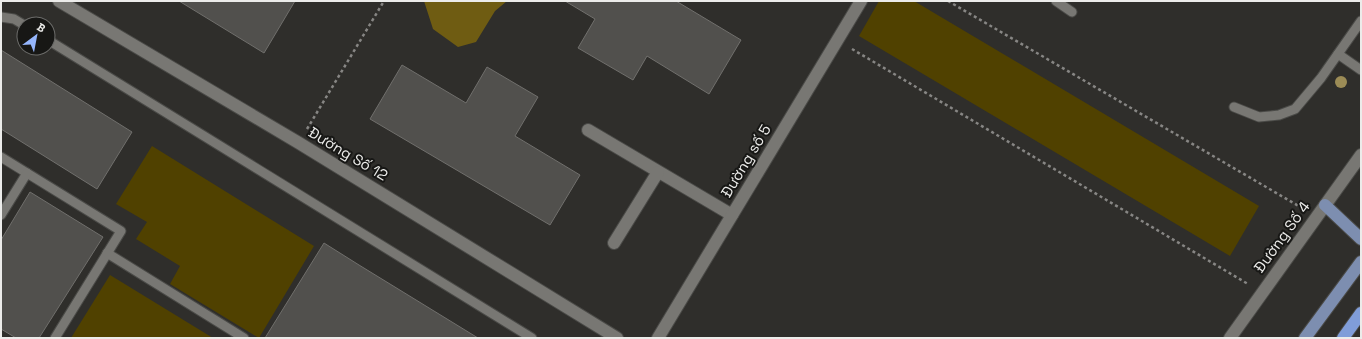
<svg xmlns="http://www.w3.org/2000/svg" width="1362" height="339" viewBox="0 0 1362 339" font-family="'Space Grotesk',sans-serif">
	<style>
		.green { fill: #504100 }
		.water { fill: #6f5c12 }
		.building { fill: #51504d; stroke: #706f6c }
		.lines { fill: none; stroke-linecap: round; stroke-linejoin: round }
		.service-casing { stroke: #4a4a47; stroke-width: 11 }
		.minor-casing { stroke: #4a4a47; stroke-width: 14 }
		.primary-casing { stroke: #4a4a47; stroke-width: 14 }
		.motorway-casing { stroke: #4a4a47; stroke-width: 14 }
		.path { stroke: #878684; stroke-width: 2.5; stroke-dasharray: 3 3; stroke-linecap: butt }
		.service { stroke: #787773; stroke-width: 9 }
		.minor { stroke: #787773; stroke-width: 12 }
		.primary { stroke: #7d8eb0; stroke-width: 12 }
		.motorway { stroke: #809dd9; stroke-width: 12 }
		.tree { fill: #9c8c56 }
		.labels { text-anchor: middle; stroke-width: 4; stroke-linejoin: round; paint-order: stroke }
		.street-label { font-size: 15px; fill: #ececea; stroke: #171715 }
	</style>
	<rect width="100%" height="100%" fill="#2f2e2b"/>
	<g class="green">
		<polygon points="879,1 914,1 1259,206 1230,256 859,36"/>
		<polygon points="152,146 314,246 259,338 170,284 180,266 136,239 147,222 116,204"/>
		<polygon points="110,275 213,338 71,338"/>
	</g>
	<polygon class="water" points="424,1 507,1 495,11 476,42 458,47 433,29"/>
	<g class="building">
		<polygon points="179,1 295,1 264,53"/>
		<polygon points="565,1 676,1 741,40 709,94 647,56 633,80 578,48 595,19"/>
		<polygon points="1,50 132,132 97,189 1,129"/>
		<polygon points="402,65 466,103 487,67 538,97 515,136 580,175 550,225 370,119"/>
		<polygon points="30,192 103,237 39,338 16,338 1,329 1,240"/>
		<polygon points="324,243 359,265 478,338 265,338"/>
	</g>
	<g class="lines">
		<defs>
			<g id="service">
				<polyline points="1056,1 1072,12"/>
				<polyline points="1,17 14,19 24,25"/>
				<polyline points="48,40 532,338"/>
				<polyline points="1338,54 1361,70"/>
				<polyline points="1234,107 1259,117 1279,115 1295,109 1321,78 1361,21"/>
				<polyline points="1,157 121,231 55,338"/>
				<polyline points="1,215 27,173"/>
				<polyline points="107,253 244,338"/>
			</g>
			<g id="minor">
				<polyline points="59,1 299,143 617,338"/>
				<polyline points="588,130 732,215"/>
				<polyline points="614,243 658,172"/>
				<polyline points="658,338 861,1"/>
				<polyline points="1230,338 1361,155"/>
			</g>
			<g id="primary">
				<polyline points="1325,205 1361,239"/>
				<polyline points="1305,338 1361,262"/>
			</g>
			<polyline id="motorway" points="1343,338 1361,313"/>
		</defs>
		<use href="#service" class="service-casing"/>
		<use href="#minor" class="minor-casing"/>
		<use href="#primary" class="primary-casing"/>
		<use href="#motorway" class="motorway-casing"/>
		<g class="path">
			<polyline points="948,1 1302,208"/>
			<polyline points="852,49 1248,284"/>
			<polyline points="307,129 384,1"/>
		</g>
		<use href="#service" class="service"/>
		<use href="#minor" class="minor"/>
		<use href="#primary" class="primary"/>
		<use href="#motorway" class="motorway"/>
	</g>
	<circle class="tree" cx="1341" cy="82" r="6"/>
	<g class="labels">
		<g class="street-label">
			<text transform="translate(348 154) rotate(31)" y="5">Đường Số 12</text>
			<text transform="translate(746 161) rotate(-59)" y="5">Đường số 5</text>
			<text transform="translate(1282 237) rotate(-54)" y="5">Đường Số 4</text>
		</g>
	</g>
	<rect width="1362" height="339" fill="none" stroke="#ececea" stroke-width="4"/>
	<g transform="translate(36 36) rotate(32)"><circle r="19" fill="#171715" stroke="#6c6c6a"/>
	<path d="M0-3L7 15L0 10L-7 15Z" fill="#95b6fd"/>
	<text y="-6" font-size="11" font-weight="bold" text-anchor="middle" fill="#ececea">B</text>
	</g>
</svg>
